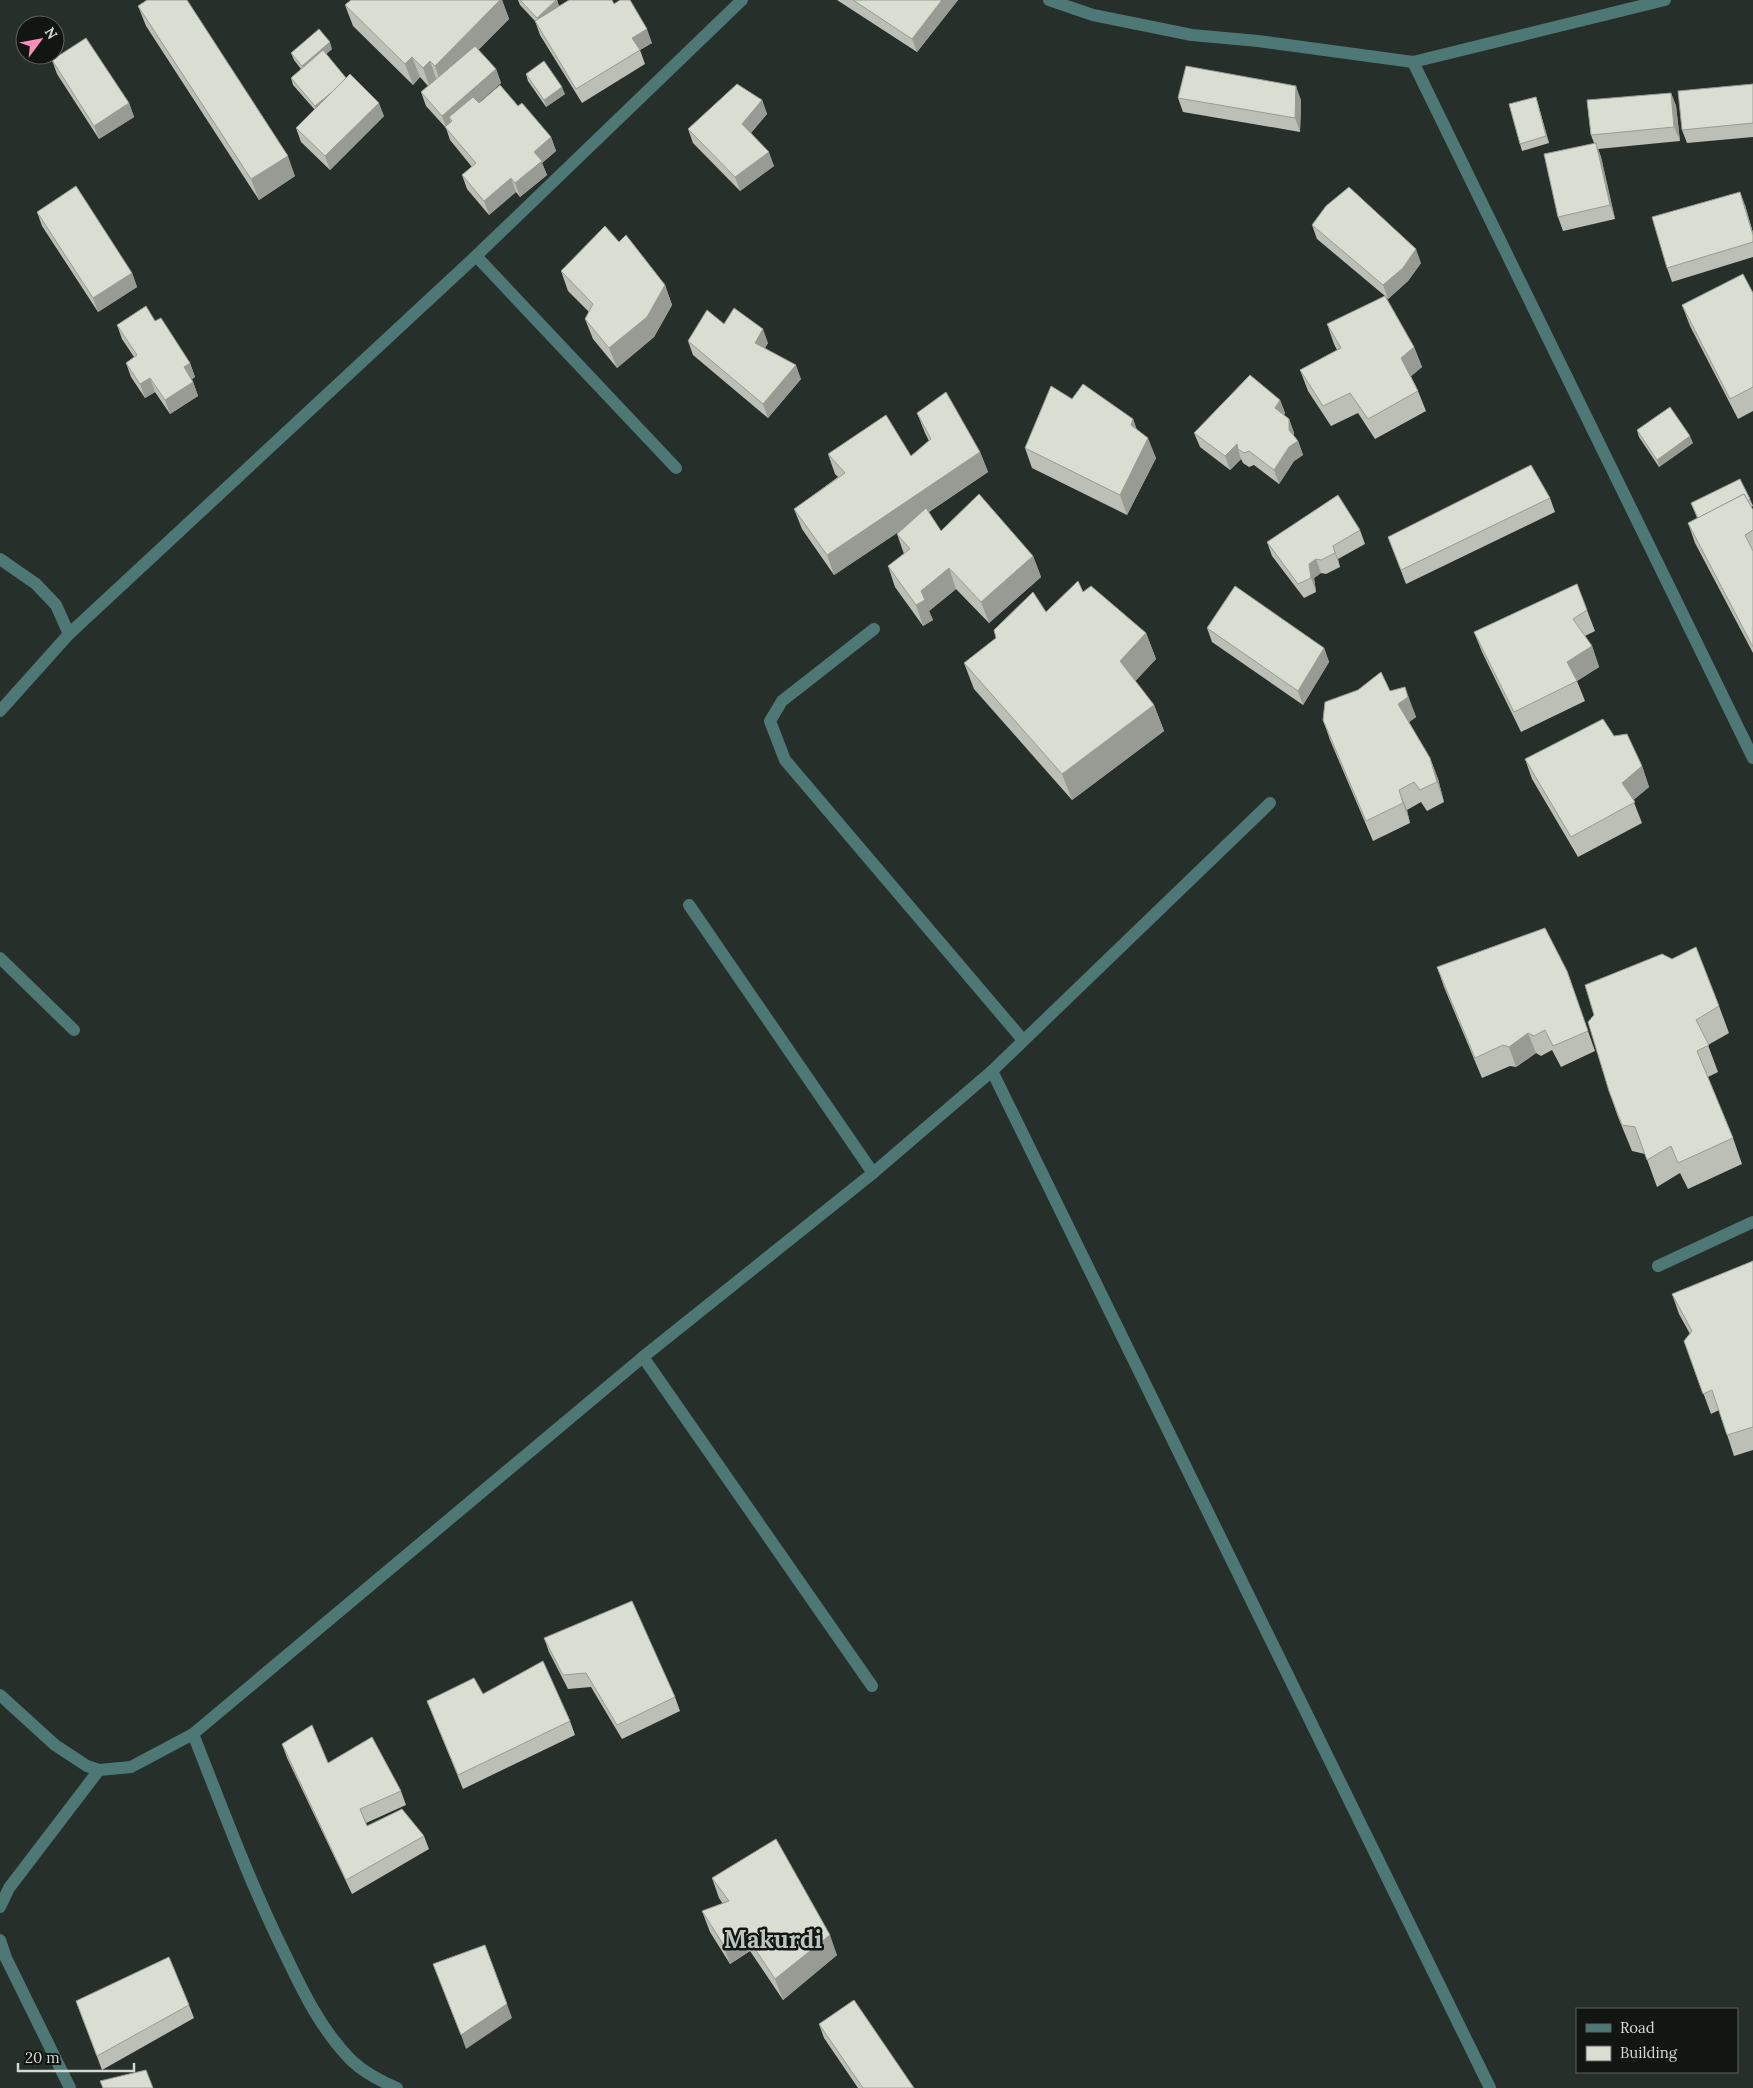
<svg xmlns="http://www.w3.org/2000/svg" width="1753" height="2088" viewBox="0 0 1753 2088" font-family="Lora,serif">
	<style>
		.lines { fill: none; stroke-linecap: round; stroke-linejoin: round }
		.minor { stroke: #4e7876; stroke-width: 12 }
		.wall { fill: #bbbfb5 }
		.shaded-wall { fill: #989b93 }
		.building { fill: #d9ded2; stroke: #989b93 }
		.labels { text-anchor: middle; stroke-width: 5; stroke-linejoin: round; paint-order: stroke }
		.town-label { font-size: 24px; font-weight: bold; fill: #b9c5bd; stroke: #121613 }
	</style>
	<rect width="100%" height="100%" fill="#262f29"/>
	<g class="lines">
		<g class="minor">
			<polyline points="1049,0 1093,15 1192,35 1258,41 1413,62 1665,0"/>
			<polyline points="1413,62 1753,758"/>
			<polyline points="476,256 676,468"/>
			<polyline points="0,559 36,584 56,605 69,634"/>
			<polyline points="874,629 782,701 770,721 785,760 1023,1040"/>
			<polyline points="0,711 69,634 476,256 742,0"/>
			<polyline points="689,905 873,1173"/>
			<polyline points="0,958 74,1030"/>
			<polyline points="992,1071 1490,2088"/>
			<polyline points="1658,1266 1753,1222"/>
			<polyline points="643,1357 872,1686"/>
			<polyline points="0,1695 55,1745 87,1766 99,1770 131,1767 193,1734 643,1357 873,1173 992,1071 1270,803"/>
			<path d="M193,1734c29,73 56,147 91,218 18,38 37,78 68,109 13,12 28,20 45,27"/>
			<polyline points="0,1907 9,1888 99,1770"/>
			<polyline points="0,1940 6,1958 70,2088"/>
		</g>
	</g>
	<g class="wall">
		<polygon points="351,0 502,0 509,19 478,50 496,69 501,83 478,103 518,106 551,137 556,151 542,163 547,175 520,197 516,192 489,215 467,189 462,175 472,167 450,140 446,128 426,106 421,92 428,86 420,77 413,85 353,26 345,5"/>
		<polygon points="518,0 557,0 559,6 614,4 652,43 640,50 645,64 582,103 540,35 535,21 520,5"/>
		<polygon points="837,0 958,0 917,52"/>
		<polygon points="138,6 295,176 259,200 146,26"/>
		<polygon points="332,49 326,54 346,78 384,116 330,170 301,142 296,128 315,110 293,85 291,78 301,69 294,60 291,53"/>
		<polygon points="52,60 129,103 134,117 99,139 57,74"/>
		<polygon points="526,74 565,94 546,107 528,81"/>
		<polygon points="1753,84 1753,137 1687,143 1682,130"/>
		<polygon points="1671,93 1676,106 1680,141 1598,149 1601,157 1615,219 1563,231 1558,217 1594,143 1591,135"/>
		<polygon points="1536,97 1549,143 1522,151 1520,144"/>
		<polygon points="1178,98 1301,100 1300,132 1183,112"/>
		<polygon points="762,100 767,114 751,133 774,166 740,191 693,143 688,129"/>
		<polygon points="1745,205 1753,233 1753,257 1672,282 1667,268"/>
		<polygon points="37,212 132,273 137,287 98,312 42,226"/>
		<polygon points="1312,225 1421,263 1408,281 1388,299 1386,297 1414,347 1422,367 1411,376 1418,391 1426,411 1375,439 1358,413 1331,426 1308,391 1300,370 1337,350 1334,344 1327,324 1385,296 1317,239"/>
		<polygon points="619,242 665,285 672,305 654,337 617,368 593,339 585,319 589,312 568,291 561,271"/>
		<polygon points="1753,293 1753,411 1738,419 1690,326 1682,305"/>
		<polygon points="155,321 190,363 195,377 192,379 198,396 170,414 155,392 145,398 131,377 126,363 134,357 122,339 117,325"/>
		<polygon points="724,324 768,343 765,348 801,379 768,418 693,355 688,341"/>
		<polygon points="1072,399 1133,419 1137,430 1156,458 1127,515 1032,468 1025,448"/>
		<polygon points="1280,400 1285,413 1284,415 1289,419 1294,433 1294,436 1298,441 1303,455 1294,461 1279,484 1254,465 1249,467 1243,463 1241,459 1230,470 1200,447 1194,433"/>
		<polygon points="917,413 980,452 988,472 929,512 941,531 1033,556 1041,577 989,623 956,589 929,611 933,620 923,626 895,587 888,566 904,554 897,534 903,529 834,575 802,529 794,509 838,477 835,474 828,454 911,456 929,441 925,433"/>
		<polygon points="1637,430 1693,443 1659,467 1639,437"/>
		<polygon points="1550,498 1555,512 1406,584 1388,537"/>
		<polygon points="1750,499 1753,506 1751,507 1753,510 1753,653 1695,543 1688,523 1697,518 1691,503"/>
		<polygon points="1360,530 1365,544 1338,559 1340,567 1326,574 1321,573 1314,578 1316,592 1304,598 1272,556 1267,542"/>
		<polygon points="1577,584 1595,631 1585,636 1592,646 1599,667 1577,681 1585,701 1521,732 1482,652 1474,632"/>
		<polygon points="1083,592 1146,633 1156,659 1135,681 1154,705 1164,731 1072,800 974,689 964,663 996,638 1046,612"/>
		<polygon points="1207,628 1324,648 1329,662 1303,705 1212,642"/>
		<polygon points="1390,691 1412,707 1416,717 1409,722 1430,758 1438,779 1444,802 1427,811 1421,802 1407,810 1410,823 1373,841 1330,740 1323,720"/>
		<polygon points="1614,736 1642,766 1649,787 1633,800 1642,823 1578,857 1532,779 1525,759"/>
		<polygon points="1437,967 1567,971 1595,1051 1561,1067 1552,1050 1541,1056 1536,1053 1516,1067 1510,1066 1482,1078 1444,987"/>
		<polygon points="1719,1006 1729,1033 1708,1045 1718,1072 1708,1077 1733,1138 1742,1164 1688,1189 1680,1173 1657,1187 1645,1154 1632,1151 1618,1117 1609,1091 1594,1015"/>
		<polygon points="1753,1261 1753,1450 1734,1456 1719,1410 1711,1414 1684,1341 1690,1334 1679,1314 1672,1294"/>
		<polygon points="544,1638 675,1697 680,1711 622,1739 591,1687 568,1689 549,1652"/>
		<polygon points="483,1694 570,1721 575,1735 463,1789 427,1701"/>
		<polygon points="282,1744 328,1763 401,1791 406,1805 366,1823 367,1826 424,1836 429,1849 352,1894 287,1758"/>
		<polygon points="712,1878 837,1955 783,2000 750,1951 730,1964 710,1932 702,1911 723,1904 719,1898"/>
		<polygon points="76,2001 189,2005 194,2018 102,2070"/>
		<polygon points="819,2024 914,2088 858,2088 824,2038"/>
	</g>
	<g class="shaded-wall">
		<polygon points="500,0 502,0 509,19 442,87 435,66"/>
		<polygon points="557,0 559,7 540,25 537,18"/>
		<polygon points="942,0 958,0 917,52 912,39"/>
		<polygon points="647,29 652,43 640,50 632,38"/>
		<polygon points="330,42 332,49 305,73 302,66"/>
		<polygon points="412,57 420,77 413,85 405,64"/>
		<polygon points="430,61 437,81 430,88 423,68"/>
		<polygon points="496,69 501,83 453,125 452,121 449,117 452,126 447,130 442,116"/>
		<polygon points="347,79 317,113 315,106"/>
		<polygon points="1296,86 1301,100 1300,132 1295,118"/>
		<polygon points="562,87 565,94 546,107 544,100"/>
		<polygon points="1671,93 1676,106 1680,141 1674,127"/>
		<polygon points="1536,97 1538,104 1549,143 1546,136"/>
		<polygon points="762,100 767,114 747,137 742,124"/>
		<polygon points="129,103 134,117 99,139 94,126"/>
		<polygon points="379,103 384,116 330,170 325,156"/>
		<polygon points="551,137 556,151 542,163 547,175 520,197 515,183 534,152"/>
		<polygon points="1596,143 1601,157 1615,219 1610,205"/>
		<polygon points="769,152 774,166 740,191 735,177"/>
		<polygon points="288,156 295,176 259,200 251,179"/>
		<polygon points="511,178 516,192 489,215 484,201"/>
		<polygon points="1740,192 1745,205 1753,233 1753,235"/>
		<polygon points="1416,249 1421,263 1408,281 1388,299 1383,285"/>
		<polygon points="132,273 137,287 98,312 93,298"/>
		<polygon points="665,285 672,305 654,337 617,368 609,348"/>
		<polygon points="763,329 768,343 760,356 755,343"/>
		<polygon points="1414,347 1422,367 1409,378 1401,358"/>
		<polygon points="190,363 195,377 189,381 184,367"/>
		<polygon points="796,365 801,379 768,418 763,404"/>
		<polygon points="150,378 155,392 145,398 140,384"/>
		<polygon points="193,382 198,396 170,414 165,400"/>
		<polygon points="1280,400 1285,413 1280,422 1275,408"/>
		<polygon points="1133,419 1140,440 1131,425"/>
		<polygon points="1289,419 1294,433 1294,444 1289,430"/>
		<polygon points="1690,436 1693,443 1659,467 1657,460"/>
		<polygon points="1148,438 1156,458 1127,515 1120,495"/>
		<polygon points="1298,441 1303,455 1294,461 1279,484 1274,470 1289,447"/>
		<polygon points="1237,444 1238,449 1241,459 1230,470 1225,456"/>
		<polygon points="980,452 988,472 834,575 827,555"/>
		<polygon points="1333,546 1338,559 1340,567 1335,553"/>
		<polygon points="1033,556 1041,577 989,623 981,602"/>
		<polygon points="1316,559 1321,573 1314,578 1316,592 1311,578 1309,564"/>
		<polygon points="949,568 956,589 929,611 933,620 923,626 916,605 921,591"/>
		<polygon points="1146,633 1156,659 1129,688 1120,661"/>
		<polygon points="1592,646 1599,667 1577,681 1567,662"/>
		<polygon points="1324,648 1329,662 1303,705 1298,691"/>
		<polygon points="1405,687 1416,717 1406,724 1398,704"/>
		<polygon points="1154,705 1164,731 1072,800 1062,774"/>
		<polygon points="1430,758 1438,779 1444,802 1437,782"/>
		<polygon points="1642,766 1649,787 1630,803 1622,783"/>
		<polygon points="1399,790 1407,810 1410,823 1403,803"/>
		<polygon points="1528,1033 1536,1053 1516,1067 1509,1047"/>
		<polygon points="743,1931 750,1951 730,1964 723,1944"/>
		<polygon points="830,1935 837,1955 783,2000 775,1979"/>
		<polygon points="507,2004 512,2018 466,2049 461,2035"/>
	</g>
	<g class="building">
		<polygon points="147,0 187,0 288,156 251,179 138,6"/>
		<polygon points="351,0 500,0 435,66 430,61 423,68 412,57 405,64 345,5"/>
		<polygon points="520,0 556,0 537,18"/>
		<polygon points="569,0 612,0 614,4 620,0 630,0 647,29 632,38 640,50 576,89 535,21"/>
		<polygon points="853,0 942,0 912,39"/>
		<polygon points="319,29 330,42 302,66 291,53"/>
		<polygon points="86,38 129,103 94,126 52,60"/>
		<polygon points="475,46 496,69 442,116 421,92"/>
		<polygon points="323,50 346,78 332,92 315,106 291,78"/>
		<polygon points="544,61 562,87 544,100 526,74"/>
		<polygon points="1186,66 1296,86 1295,118 1178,98"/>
		<polygon points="350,74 379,103 325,156 296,128"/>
		<polygon points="737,84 762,100 742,124 769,152 735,177 688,129"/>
		<polygon points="1753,84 1753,123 1682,130 1678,91"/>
		<polygon points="500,85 518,106 522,103 551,137 534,152 542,161 515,183 511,178 484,201 462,175 476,163 445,127 452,121 449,117 473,97 479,103"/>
		<polygon points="1671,93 1674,127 1591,135 1587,100"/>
		<polygon points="1536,97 1546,136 1520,144 1509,104"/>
		<polygon points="1596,143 1610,205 1558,217 1544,154"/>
		<polygon points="76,186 132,273 93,298 37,212"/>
		<polygon points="1349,187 1416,249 1403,268 1383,285 1312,225 1326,206"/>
		<polygon points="1740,192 1753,235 1753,242 1667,268 1652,217"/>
		<polygon points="605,226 619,242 626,235 665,285 647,317 609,348 585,319 593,304 561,271"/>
		<polygon points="1743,274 1753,293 1753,387 1730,399 1682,305"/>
		<polygon points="1385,296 1414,347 1401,358 1418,391 1368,419 1350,393 1323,406 1300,370 1341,348 1327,324"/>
		<polygon points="146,306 155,321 161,318 190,363 184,367 193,382 165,400 150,378 140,384 126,363 137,355 117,325"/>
		<polygon points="734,308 763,329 755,343 796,365 763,404 688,341 707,310 724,324"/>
		<polygon points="1250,375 1280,400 1275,408 1289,419 1289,430 1298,441 1289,447 1274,470 1249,451 1244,453 1238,449 1237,444 1225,456 1194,433"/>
		<polygon points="1083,384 1133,419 1131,425 1148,438 1120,495 1025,448 1051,386 1072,399"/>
		<polygon points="946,392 980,452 827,555 794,509 845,473 828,454 886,415 911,456 931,439 917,413"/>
		<polygon points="1670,407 1690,436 1657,460 1637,430"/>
		<polygon points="1531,465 1550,498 1401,570 1388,537"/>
		<polygon points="1740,479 1750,499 1748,501 1744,494 1698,518 1691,503"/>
		<polygon points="979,494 1033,556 981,602 949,568 921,591 925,600 916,605 888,566 910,549 897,534 926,508 941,531"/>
		<polygon points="1744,494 1753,510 1753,530 1745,535 1753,551 1753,647 1688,523"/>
		<polygon points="1338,495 1360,530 1333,546 1335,553 1321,560 1316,559 1309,564 1311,578 1298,584 1267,542"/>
		<polygon points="1078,581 1083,592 1091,586 1146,633 1120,661 1154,705 1062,774 964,663 996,638 994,630 1033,592 1046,612"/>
		<polygon points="1577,584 1587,610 1573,619 1592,646 1567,662 1577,681 1514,712 1474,632"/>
		<polygon points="1235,586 1324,648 1298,691 1207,628"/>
		<polygon points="1381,672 1390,691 1405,687 1408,697 1398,704 1430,758 1437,782 1420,790 1414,782 1399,790 1403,803 1366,821 1323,720 1325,702 1358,690"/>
		<polygon points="1603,719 1614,736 1627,734 1642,766 1622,783 1635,802 1571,837 1525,759"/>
		<polygon points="1545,928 1567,971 1588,1031 1553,1046 1545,1030 1534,1036 1528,1033 1509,1047 1503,1045 1475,1058 1437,967"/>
		<polygon points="1696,947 1719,1006 1696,1020 1709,1045 1697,1051 1733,1138 1678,1163 1671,1146 1647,1160 1635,1127 1622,1125 1609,1091 1588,1022 1594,1015 1585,985 1662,954 1672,959"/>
		<polygon points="1753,1261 1753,1427 1727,1435 1712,1390 1703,1394 1684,1341 1692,1331 1672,1294"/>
		<polygon points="632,1601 675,1697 617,1725 586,1673 563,1675 544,1638"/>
		<polygon points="543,1661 570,1721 458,1775 427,1701 474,1678 483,1694"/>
		<polygon points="312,1725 328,1763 372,1737 401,1791 360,1809 367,1826 402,1809 424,1836 346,1880 282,1744"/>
		<polygon points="776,1839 830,1935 775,1979 743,1931 723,1944 702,1911 729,1901 712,1878"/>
		<polygon points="485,1945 507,2004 461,2035 433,1964"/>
		<polygon points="169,1957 189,2005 97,2056 76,2001"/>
		<polygon points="854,2000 914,2088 863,2088 819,2024"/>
		<polygon points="146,2070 153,2088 103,2088 100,2081"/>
	</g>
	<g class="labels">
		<g class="town-label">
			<text x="773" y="1948">Makurdi</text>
		</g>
	</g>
	<rect x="1576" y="2008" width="162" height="65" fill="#121613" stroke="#5f6460"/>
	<rect x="1586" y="2024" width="25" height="8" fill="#4e7876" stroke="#5f6460"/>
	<text x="1620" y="2033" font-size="15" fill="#d2d8d4">Road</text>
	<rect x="1586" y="2046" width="25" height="15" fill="#d9ded2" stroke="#5f6460"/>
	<text x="1620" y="2058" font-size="15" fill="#d2d8d4">Building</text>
	<g transform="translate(40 40) rotate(58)"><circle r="24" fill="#121613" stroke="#5f6460"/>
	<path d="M0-4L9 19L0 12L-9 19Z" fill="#fe8ebc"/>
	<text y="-8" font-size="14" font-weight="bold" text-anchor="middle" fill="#d2d8d4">N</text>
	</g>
	<path d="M18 2063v8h116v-8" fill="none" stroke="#d2d8d4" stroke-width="2.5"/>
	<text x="25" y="2063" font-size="15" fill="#d2d8d4" stroke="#121613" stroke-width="4" paint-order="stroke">20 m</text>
</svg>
